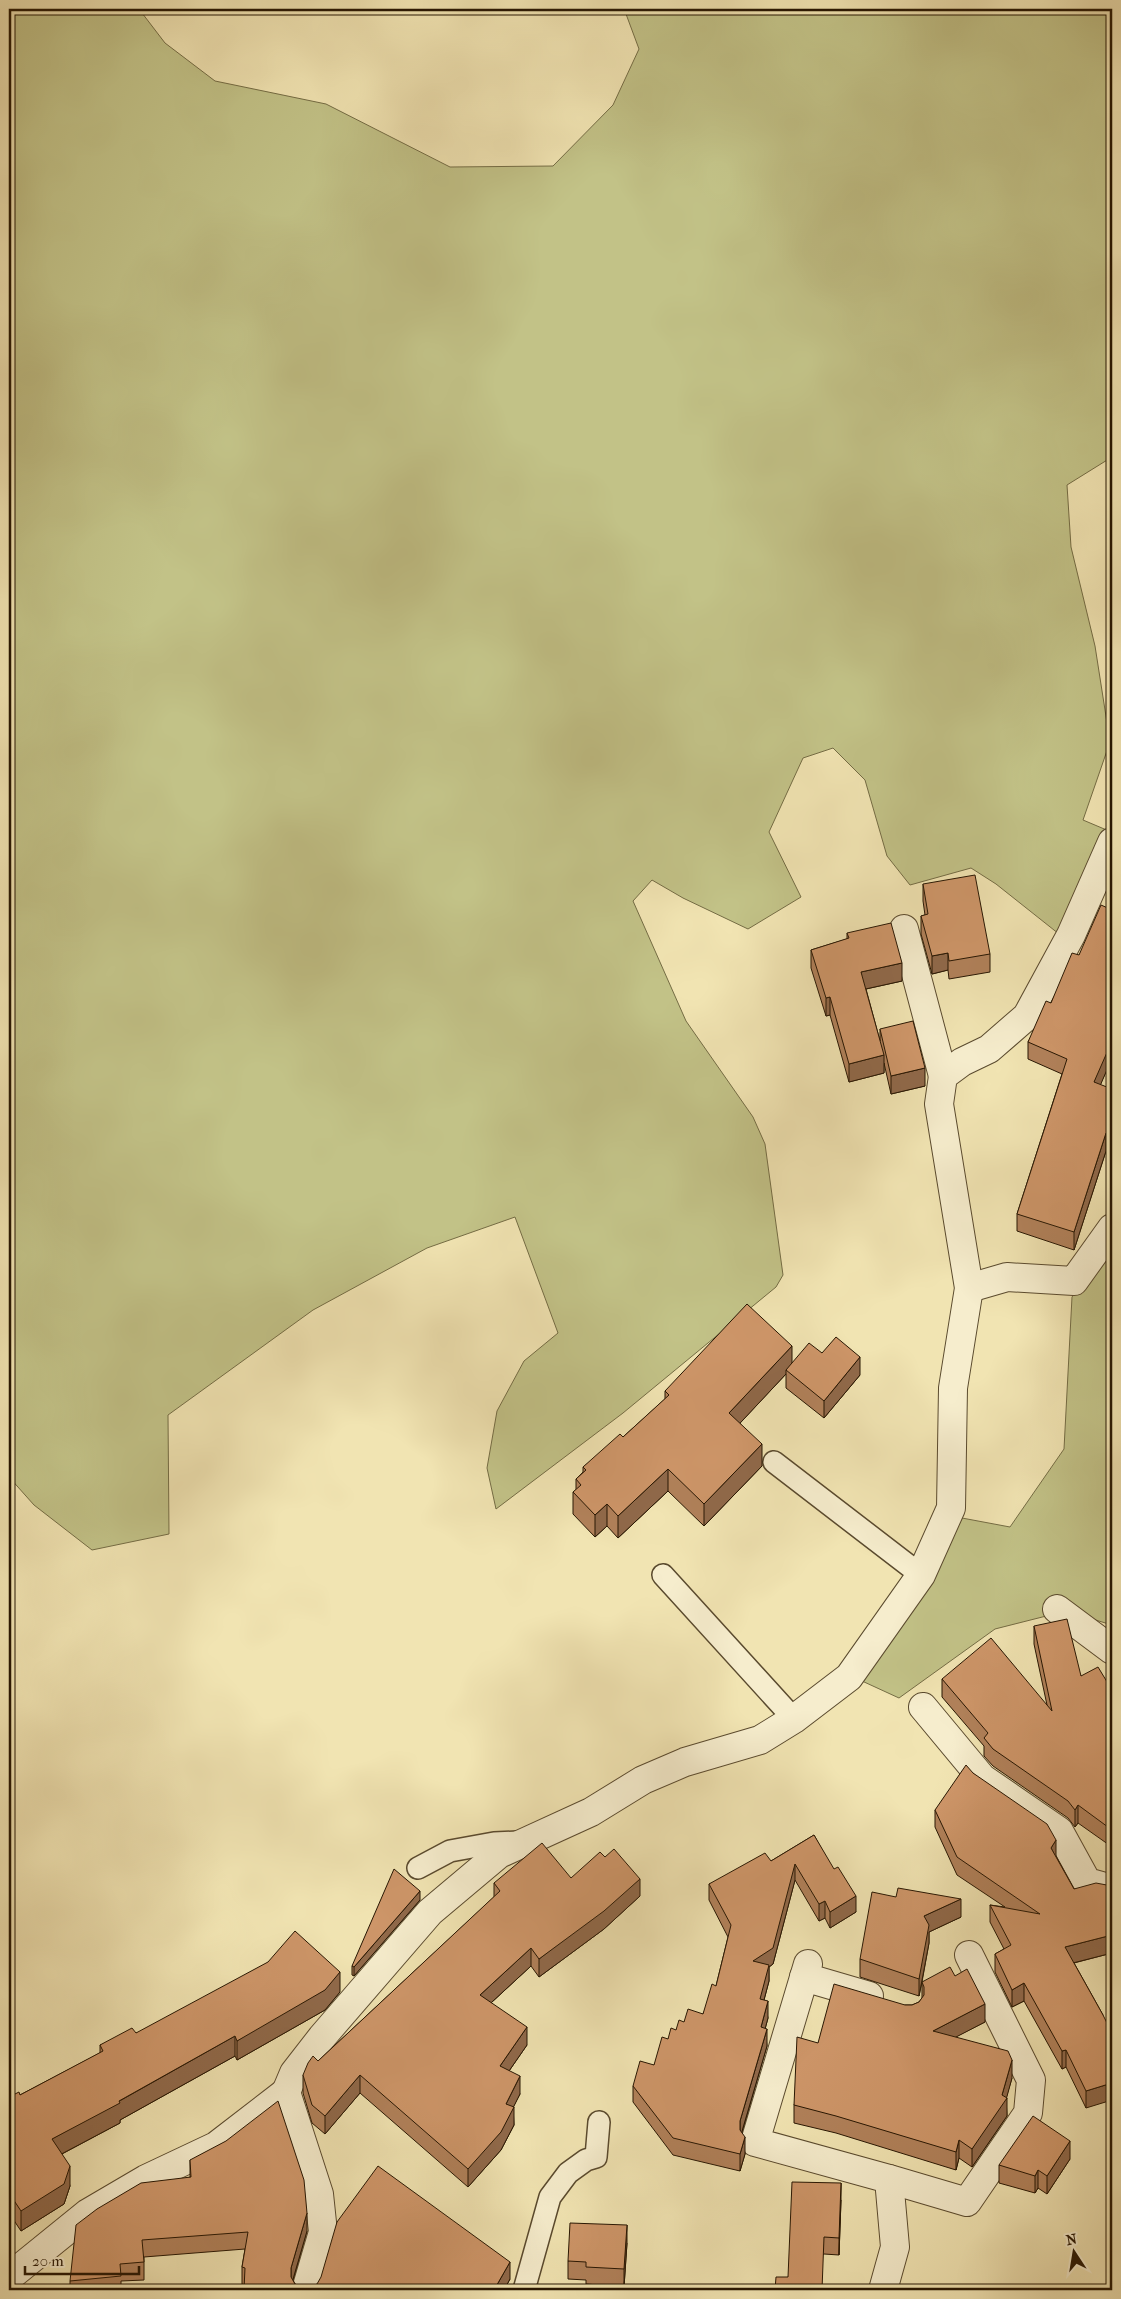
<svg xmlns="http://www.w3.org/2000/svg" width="1121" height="2299" viewBox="0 0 1121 2299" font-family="'IM FELL French Canon',serif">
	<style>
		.green { fill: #c2c287; stroke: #746c44 }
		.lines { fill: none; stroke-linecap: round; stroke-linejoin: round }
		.lane-casing { stroke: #5a4a2e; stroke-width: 24 }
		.street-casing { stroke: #5a4a2e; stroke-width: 30 }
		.lane { stroke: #f6edcd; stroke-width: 21 }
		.street { stroke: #f6edcd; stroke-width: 28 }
		.wall { fill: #b1815a; stroke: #271602 }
		.shaded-wall { fill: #90694a; stroke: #271602 }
		.building { fill: #ce9669; stroke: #271602 }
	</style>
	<rect width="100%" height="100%" fill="#f1e4b2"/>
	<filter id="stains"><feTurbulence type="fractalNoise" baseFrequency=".004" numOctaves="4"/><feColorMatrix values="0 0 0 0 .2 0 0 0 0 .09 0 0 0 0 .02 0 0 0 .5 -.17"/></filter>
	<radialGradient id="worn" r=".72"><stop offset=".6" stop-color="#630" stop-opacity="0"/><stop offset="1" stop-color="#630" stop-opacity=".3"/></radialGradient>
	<g class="green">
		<polygon points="9,9 139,9 165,43 215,81 326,104 450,167 553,166 613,105 639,49 626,14 609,9 1112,9 1112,457 1067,485 1071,547 1095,646 1110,742 1083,820 1109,831 1059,934 996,884 971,868 910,885 887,856 865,780 833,748 803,758 769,832 801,897 748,929 683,898 652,880 633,901 686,1021 753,1117 765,1144 783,1275 776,1287 623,1413 496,1509 487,1468 497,1411 524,1361 558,1333 515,1217 427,1248 313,1310 168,1415 169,1534 92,1550 34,1505 9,1477"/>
		<polygon points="1112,1243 1112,1625 1066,1611 995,1629 899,1698 862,1681 933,1580 962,1518 1010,1527 1064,1449 1072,1297"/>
	</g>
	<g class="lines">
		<defs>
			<g id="lane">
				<polyline points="774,1462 921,1575"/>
				<polyline points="663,1575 794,1719"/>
				<polyline points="418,1868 450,1851 494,1843 518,1842"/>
				<polyline points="524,2290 550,2197 568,2173 586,2160 596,2157 599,2122"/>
			</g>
			<g id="street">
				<polyline points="904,929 943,1076"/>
				<polyline points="969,1288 1007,1277 1074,1281 1112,1228"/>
				<polyline points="1057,1609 1112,1650"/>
				<polyline points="923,1707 982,1778 1059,1831 1087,1882 1112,1889"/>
				<polyline points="808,1964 755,2142 889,2179 895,2247 883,2290"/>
				<polyline points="804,1977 869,1996"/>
				<polyline points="889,2179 967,2202 1028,2113 1031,2080 969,1955"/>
				<polyline points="9,2277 88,2213 146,2179 216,2146 286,2092"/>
				<polyline points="306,2290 323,2232 319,2194 286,2092 294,2073 322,2037 430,1912 499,1854 591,1812 643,1780 685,1762 760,1740 794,1719 849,1677 921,1575 951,1508 953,1388 969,1288 939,1104 943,1076 962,1062 989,1049 1027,1016 1071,935 1112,842"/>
			</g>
		</defs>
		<use href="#lane" class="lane-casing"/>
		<use href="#street" class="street-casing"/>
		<use href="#lane" class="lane"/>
		<use href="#street" class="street"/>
	</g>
	<g class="wall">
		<polygon points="923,884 990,954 990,972 949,979 948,970 932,974 921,934 921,916 925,915 923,901"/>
		<polygon points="1112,906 1112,1058 1100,1085 1112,1089 1112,1154 1106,1151 1074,1250 1017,1231 1017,1214 1062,1074 1028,1059 1028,1042 1079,955"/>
		<polygon points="847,933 902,981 866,989 880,1041 880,1029 925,1086 891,1094 884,1063 884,1073 849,1082 830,1015 826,1016 811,968 811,950 847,939"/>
		<polygon points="822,1353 860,1375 824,1418 786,1388 786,1374 740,1423 762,1466 704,1526 668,1491 618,1538 607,1526 595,1537 573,1514 573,1492 576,1490 576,1479 583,1472 583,1467 623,1437 665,1399 665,1391 792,1363"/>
		<polygon points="1034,1626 1081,1676 1112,1690 1112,1847 1078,1823 1075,1827 1068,1818 993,1766 984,1756 984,1746 942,1697 942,1679 1047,1705 1034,1644"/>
		<polygon points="973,1773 1056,1856 1074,1889 1112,1886 1112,1953 1074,1963 1103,2015 1086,2108 1066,2067 1062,2069 1024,2001 1012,2007 995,1972 995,1954 1004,1949 990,1922 990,1905 1005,1907 957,1875 935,1827 935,1810"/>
		<polygon points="814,1835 856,1912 830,1928 825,1918 819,1921 795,1880 773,1964 769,1967 769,1981 764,2000 768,2018 765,2029 767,2046 742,2132 745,2154 740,2171 673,2155 633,2102 633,2086 654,2065 668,2039 684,2022 703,2014 716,1986 728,1937 709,1900 709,1884 771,1861"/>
		<polygon points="571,1878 640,1896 604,1929 539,1977 531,1966 491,2003 527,2045 509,2071 520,2094 513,2107 514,2125 501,2150 468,2187 360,2093 325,2134 312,2123 303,2093 303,2075 494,1897 494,1883"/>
		<polygon points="420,1900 354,1976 352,1975 352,1966"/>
		<polygon points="961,1917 929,1932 929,1943 922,1982 955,1976 985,2022 955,2037 1012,2078 1006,2098 1007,2116 972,2167 959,2158 956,2170 836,2133 794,2123 794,2105 818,2043 905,2005 912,2005 919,2002 922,1998 922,1982 919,1996 860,1977 860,1959"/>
		<polygon points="340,1992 325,2010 237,2060 235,2056 120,2120 120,2123 62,2154 70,2186 64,2204 21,2231 9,2213 9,2097 20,2095 100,2053 100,2045 136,2033"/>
		<polygon points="1070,2159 1047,2194 1038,2188 1035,2193 999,2183 999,2165"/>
		<polygon points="190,2160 307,2231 293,2280 295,2284 302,2288 510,2279 504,2290 244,2290 244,2285 242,2284 242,2267 245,2249 144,2257 144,2280 121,2281 121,2290 70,2290 70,2281 190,2177"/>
		<polygon points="841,2200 839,2255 824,2254 788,2277"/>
		<polygon points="627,2243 624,2287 586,2284 586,2280 568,2279 568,2261"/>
	</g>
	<g class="shaded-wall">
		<polygon points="948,953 948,970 932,974 932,956"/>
		<polygon points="902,963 902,981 861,990 861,972"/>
		<polygon points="830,997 830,1015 826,1016 826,998"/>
		<polygon points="1112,1026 1112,1058 1094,1100 1094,1082"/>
		<polygon points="884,1055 884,1073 849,1082 849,1064"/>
		<polygon points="925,1068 925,1086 891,1094 891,1076"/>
		<polygon points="1106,1133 1106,1151 1074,1250 1074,1232"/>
		<polygon points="792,1346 792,1368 786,1370 786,1374 729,1435 729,1413"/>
		<polygon points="860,1357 860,1375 824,1418 824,1401"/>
		<polygon points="762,1444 762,1466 704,1526 704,1504"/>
		<polygon points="668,1469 668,1491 618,1538 618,1516"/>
		<polygon points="607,1504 607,1526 595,1537 595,1515"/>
		<polygon points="1078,1805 1078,1823 1075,1827 1075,1810"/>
		<polygon points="1056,1840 1056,1858 1051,1848"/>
		<polygon points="795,1864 795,1880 773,1964 769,1967 769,1981 760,2015 753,1961"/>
		<polygon points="640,1879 640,1896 604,1929 539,1977 539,1959"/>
		<polygon points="420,1891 420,1900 354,1976 354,1967"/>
		<polygon points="856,1896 856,1912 830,1928 830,1912"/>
		<polygon points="961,1899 961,1917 929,1932 929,1943 919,1996 919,1979 924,1916"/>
		<polygon points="825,1901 825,1918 819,1921 819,1904"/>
		<polygon points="1112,1935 1112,1953 1065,1965 1065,1947"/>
		<polygon points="531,1948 531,1966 480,2013 480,1995"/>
		<polygon points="340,1972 340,1992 325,2010 237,2060 237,2041"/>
		<polygon points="1024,1983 1024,2001 1012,2007 1012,1990"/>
		<polygon points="768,2001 768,2018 761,2044 761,2027"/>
		<polygon points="985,2004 985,2022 933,2049 933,2031"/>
		<polygon points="527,2027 527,2045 500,2084 500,2066"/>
		<polygon points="767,2029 767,2046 740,2138 740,2121"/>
		<polygon points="235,2036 235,2056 120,2120 120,2123 52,2159 52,2139"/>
		<polygon points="1066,2050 1066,2067 1062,2069 1062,2051"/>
		<polygon points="1012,2060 1012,2078 1006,2100 1007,2098 1007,2116 972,2167 972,2149 1002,2095"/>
		<polygon points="360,2075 360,2093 325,2134 325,2116"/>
		<polygon points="520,2076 520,2094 506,2122 506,2104"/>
		<polygon points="1112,2083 1112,2100 1086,2108 1086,2091"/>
		<polygon points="514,2107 514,2125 501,2150 468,2187 468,2169"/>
		<polygon points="745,2137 745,2154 740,2171 740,2154"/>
		<polygon points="959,2140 959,2158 956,2170 956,2152"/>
		<polygon points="1070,2141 1070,2159 1047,2194 1047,2176"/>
		<polygon points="70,2166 70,2186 64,2204 21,2231 21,2211"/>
		<polygon points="1038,2170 1038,2188 1035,2193 1035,2176"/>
		<polygon points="841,2183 841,2200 839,2255 839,2238"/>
		<polygon points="307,2213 307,2231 291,2286 291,2268"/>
		<polygon points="627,2225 627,2243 624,2287 624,2269"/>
		<polygon points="510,2262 510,2279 504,2290 494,2290"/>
	</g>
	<g class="building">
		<polygon points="975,875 990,954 949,961 948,953 932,956 921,916 928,914 923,884"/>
		<polygon points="1101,905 1110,909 1112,906 1112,1026 1111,1029 1112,1030 1112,1041 1094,1082 1112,1089 1112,1136 1106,1133 1074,1232 1017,1214 1067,1059 1028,1042 1046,1001 1051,1003 1072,953 1079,955"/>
		<polygon points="891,923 902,963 861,972 884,1055 849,1064 830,997 826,998 811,950 849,938 847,933"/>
		<polygon points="913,1021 925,1068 891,1076 880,1029"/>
		<polygon points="747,1304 792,1346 729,1413 762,1444 704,1504 668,1469 618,1516 607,1504 595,1515 573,1492 581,1485 576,1479 586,1470 583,1467 620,1434 623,1437 669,1395 665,1391"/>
		<polygon points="836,1337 860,1357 824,1401 786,1370 809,1343 822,1353"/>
		<polygon points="1067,1619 1081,1676 1098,1667 1112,1690 1112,1830 1078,1805 1075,1810 1068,1801 993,1749 984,1738 988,1733 942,1679 991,1638 1052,1711 1034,1626"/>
		<polygon points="966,1765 973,1773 1047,1824 1056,1840 1051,1848 1074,1889 1096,1883 1112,1886 1112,1935 1065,1947 1103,2015 1112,2033 1112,2083 1086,2091 1066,2050 1062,2051 1024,1983 1012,1990 995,1954 1011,1945 990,1905 1040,1914 957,1857 935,1810"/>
		<polygon points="814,1835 834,1869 838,1867 856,1896 830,1912 825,1901 819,1904 795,1864 773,1948 753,1961 769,1965 760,1999 768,2001 761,2027 767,2029 740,2121 740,2130 745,2137 740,2154 673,2138 633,2086 640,2061 654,2065 662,2037 668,2039 671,2028 676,2030 679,2020 684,2022 688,2009 703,2014 712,1984 716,1986 731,1925 709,1884 765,1853 771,1861"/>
		<polygon points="542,1843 571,1878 600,1852 605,1857 614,1849 640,1879 604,1911 539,1959 531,1948 480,1995 527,2027 500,2066 520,2076 506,2104 514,2107 501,2132 468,2169 360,2075 325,2116 312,2105 303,2075 308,2063 313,2056 318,2061 500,1891 494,1883"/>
		<polygon points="394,1869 420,1891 354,1967 352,1966"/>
		<polygon points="898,1888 961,1899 924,1916 929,1925 919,1979 860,1959 872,1892 896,1897"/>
		<polygon points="295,1931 340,1972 325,1990 237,2041 235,2036 119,2101 120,2103 52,2139 70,2166 64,2184 21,2211 9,2193 9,2097 19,2092 20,2095 103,2051 100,2045 132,2028 136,2033 268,1962"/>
		<polygon points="950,1967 955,1976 967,1969 985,2004 933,2031 1008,2051 1012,2060 1002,2095 1007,2098 972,2149 959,2140 956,2152 836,2116 794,2105 797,2037 818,2043 834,1984 905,2005 912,2005 919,2002 924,1995 924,1987 922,1982"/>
		<polygon points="278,2101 304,2180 307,2213 291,2268 291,2277 295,2284 302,2288 309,2288 317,2284 321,2277 337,2222 378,2166 510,2262 494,2290 244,2290 245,2268 242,2267 248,2232 142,2240 144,2262 120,2264 121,2276 70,2281 76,2225 97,2209 141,2183 191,2177 190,2160 226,2141"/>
		<polygon points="1033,2116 1070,2141 1047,2176 1038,2170 1035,2176 999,2165"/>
		<polygon points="792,2182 841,2183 839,2238 824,2237 822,2290 775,2290 776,2277 788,2277"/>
		<polygon points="570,2223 627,2225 624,2269 586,2267 586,2262 568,2261"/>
	</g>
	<rect width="1121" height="2299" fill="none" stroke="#f1e4b2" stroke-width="30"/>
	<rect x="10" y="10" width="1101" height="2279" fill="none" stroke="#271602" stroke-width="2.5"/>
	<rect x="15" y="15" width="1091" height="2269" fill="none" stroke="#271602"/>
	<g transform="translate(1074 2252) rotate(348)" stroke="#f6edcd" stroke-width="4" paint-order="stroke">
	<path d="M0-4L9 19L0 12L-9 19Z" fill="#271602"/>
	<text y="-8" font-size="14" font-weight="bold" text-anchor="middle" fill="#271602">N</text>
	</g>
	<path d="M25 2266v8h114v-8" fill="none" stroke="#271602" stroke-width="2.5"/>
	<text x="32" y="2266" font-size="15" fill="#271602" stroke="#f6edcd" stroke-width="4" paint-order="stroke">20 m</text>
	<rect width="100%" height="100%" filter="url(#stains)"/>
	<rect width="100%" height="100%" fill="url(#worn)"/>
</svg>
